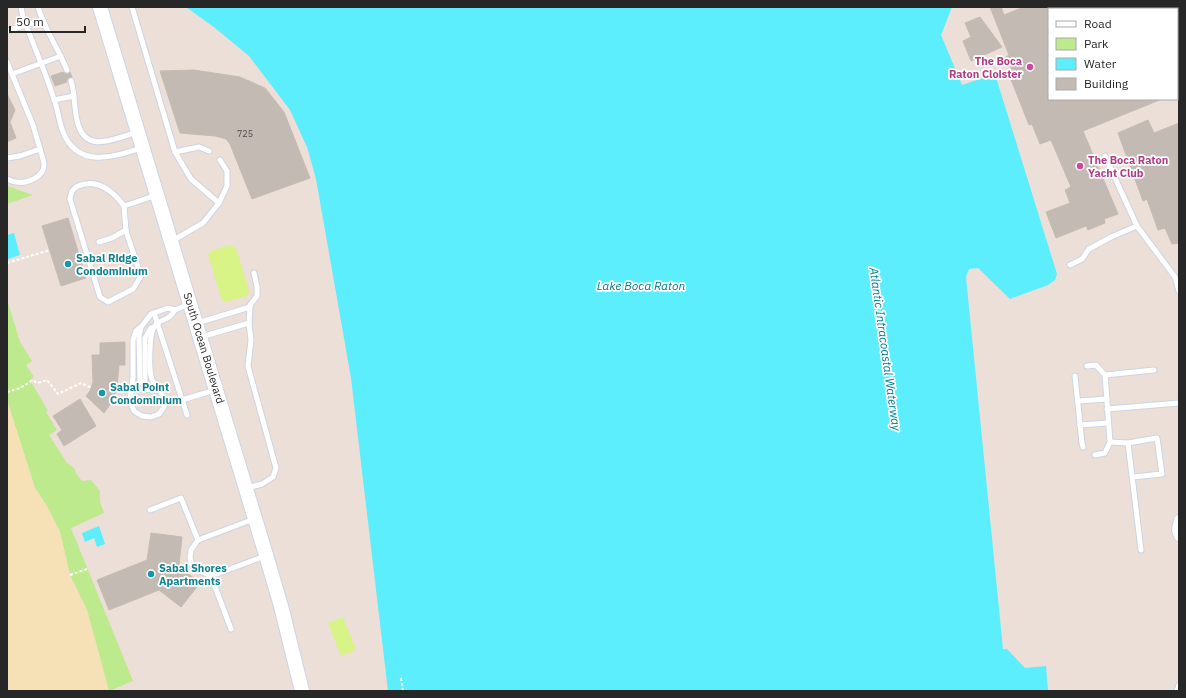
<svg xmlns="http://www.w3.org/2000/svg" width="1186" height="698" viewBox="0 0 1186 698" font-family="'IBM Plex Sans',sans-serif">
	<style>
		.green { fill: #bdea8c }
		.sand { fill: #f6e0b5 }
		.pitch { fill: #d8f386 }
		.water { fill: #5ceefc }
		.building { fill: #c3bbb3; stroke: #c7bbb1 }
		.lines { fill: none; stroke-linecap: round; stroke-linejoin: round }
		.lane-casing { stroke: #ccd4e3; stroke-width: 7 }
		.street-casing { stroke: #ccd4e3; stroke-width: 12 }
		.secondary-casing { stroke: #ccd4e3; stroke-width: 16 }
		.path { stroke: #fff; stroke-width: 2; stroke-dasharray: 3 2; stroke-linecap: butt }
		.lane { stroke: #fff; stroke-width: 5 }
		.street { stroke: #fff; stroke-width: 10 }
		.secondary { stroke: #fff; stroke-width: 14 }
		.hotel-dot { fill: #d1479c; stroke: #fff; stroke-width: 1.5 }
		.culture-dot { fill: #0f9aa8; stroke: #fff; stroke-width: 1.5 }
		.labels { text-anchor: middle; stroke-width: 3.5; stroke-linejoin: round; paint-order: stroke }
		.number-label { font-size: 9px; fill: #4e4c4a }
		.hotel-label { font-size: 11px; font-weight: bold; fill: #b23c85; stroke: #fff; text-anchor: end }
		.culture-label { font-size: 11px; font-weight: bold; fill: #0d838f; stroke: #fff; text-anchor: start }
		.street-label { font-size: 11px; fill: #272727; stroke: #fff }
		.water-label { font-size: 12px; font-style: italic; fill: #027c94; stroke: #fff }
	</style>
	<rect width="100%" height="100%" fill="#ecdfd7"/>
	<g class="green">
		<polygon points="7,186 33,195 7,204"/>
		<polygon points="7,299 20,342 32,361 26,365 34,377 30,380 48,411 46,412 57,430 49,435 67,463 74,468 77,475 82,481 91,480 100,491 100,502 104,513 71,528 133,681 109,691 87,610 70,575 60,532 47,506 35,488 7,400"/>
	</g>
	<polygon class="sand" points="7,400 35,488 47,506 60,532 70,575 87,610 109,691 11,691 7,678"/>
	<g class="pitch">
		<polygon points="230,245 236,248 249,291 247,296 226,302 222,300 208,255 211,251"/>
		<polygon points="343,617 356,650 341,656 328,623"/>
	</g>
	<g class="water">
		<polygon points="186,7 952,7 941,35 962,85 995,74 1057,274 1055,280 1048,285 1010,299 978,268 969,269 966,277 1003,649 1007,649 1025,668 1046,666 1048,691 388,691 351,378 316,179 307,147 290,110 249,56 215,28"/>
		<polygon points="14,233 20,255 8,259 7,235"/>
		<polygon points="99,526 105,544 97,547 94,538 85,542 82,533"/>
	</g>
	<g class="building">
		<polygon points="990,7 1001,7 1004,15 1024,7 1049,7 1049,99 1162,99 1083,131 1118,214 1104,219 1105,223 1088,230 1086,226 1056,238 1046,212 1070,203 1065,190 1071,187 1051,140 1040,144 1032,124 1029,125 1010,77 1014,74 1006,57 1009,55"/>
		<polygon points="980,17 1002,47 971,61 963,41 971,37 965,23"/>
		<polygon points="194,70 240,77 265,88 284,112 310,178 252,199 230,144 226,139 215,136 180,133 160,71"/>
		<polygon points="63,72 67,74 70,72 72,77 68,78 67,82 55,86 51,76"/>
		<polygon points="7,94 15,110 10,122 16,138 7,142"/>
		<polygon points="1148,120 1154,133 1179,123 1179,243 1172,244 1165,228 1158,230 1147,199 1143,201 1118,133"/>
		<polygon points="68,218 86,278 61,286 42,226"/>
		<polygon points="125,342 125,365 119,365 117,387 115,395 112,402 104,413 86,396 90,391 93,382 92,355 100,355 100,343"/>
		<polygon points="80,399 96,426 64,446 57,434 62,430 53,416"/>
		<polygon points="151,533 182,537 179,565 181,568 200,583 181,607 159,590 109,610 97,580 147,560"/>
	</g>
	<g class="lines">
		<defs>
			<g id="lane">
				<path d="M21,7l2,10c10,27 22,54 31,82 4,11 5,23 9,33 15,37 50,25 79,16"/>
				<path d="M38,7c7,23 20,41 29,63"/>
				<polyline points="132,7 175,152 191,179 219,203"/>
				<polyline points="7,31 42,20"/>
				<polyline points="7,62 33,125 40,149 20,156 7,158"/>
				<polyline points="12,74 61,56"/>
				<path d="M71,81c4,13 3,26 6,39 7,35 37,19 60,12"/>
				<polyline points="54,100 74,96"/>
				<polyline points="175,152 199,147 209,151"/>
				<polyline points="1105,156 1137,226 1175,277 1179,291"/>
				<path d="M7,179c3,1 6,3 9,3 11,2 28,-5 28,-17 0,-5 -3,-11 -4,-16"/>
				<path d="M124,206c-11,-15 -26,-28 -46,-20 -6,3 -7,6 -8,13l30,98 8,5 25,-13 8,-13 -15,-45 -2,-25 33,-11"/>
				<polyline points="172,241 203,223 219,203 227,186 227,171 220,160"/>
				<polyline points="99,242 112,238 126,230"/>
				<polyline points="1070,265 1082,259 1089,249 1111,237 1137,226"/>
				<path d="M175,310c-6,12 -16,8 -21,17 -5,7 -5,40 -3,49 1,8 8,12 11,19 1,4 1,9 2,12l-5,7 -8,3 -9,-1 -8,-5 -4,-11 3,-22v-38l3,-9 5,-4 10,-13 17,-6 7,2 14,-6"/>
				<polyline points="154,313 187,415"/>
				<polyline points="197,323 250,307"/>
				<polyline points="201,337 249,323"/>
				<polyline points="1087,366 1096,365 1105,375 1110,442 1105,453 1095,455"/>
				<polyline points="1105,375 1154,370"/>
				<polyline points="1075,376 1082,443 1083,447"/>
				<polyline points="145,381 145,338 151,328"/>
				<polyline points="140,383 139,336 141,327"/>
				<polyline points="131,389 158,390"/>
				<polyline points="182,400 215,390"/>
				<polyline points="1078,401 1107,399"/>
				<polyline points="1107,409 1179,403"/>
				<polyline points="1080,425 1108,423"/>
				<polyline points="1110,442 1128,443"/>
				<polyline points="1133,477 1162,474 1157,438 1128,443 1141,550"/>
				<polyline points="247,488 262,484 273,477 276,468 248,366 251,340 249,323 250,305 257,296 257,287 254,273"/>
				<polyline points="150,510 181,498 198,540"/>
				<polyline points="254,519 198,540 191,550 190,558 192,565 198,570 211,576 265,556"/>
				<polyline points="211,576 231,629"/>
				<polyline points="1177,691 1179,685"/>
			</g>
			<polyline id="street" points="1179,520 1177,530 1179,536"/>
			<polyline id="secondary" points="100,7 266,555 281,606 302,691"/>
		</defs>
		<use href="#lane" class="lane-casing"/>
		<use href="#street" class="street-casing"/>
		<use href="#secondary" class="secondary-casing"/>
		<g class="path">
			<polyline points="7,263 50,250"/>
			<polyline points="7,271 7,272"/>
			<polyline points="7,392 20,388 33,380 37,383 47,380 58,394 81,383 92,388"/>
			<polyline points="70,575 87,569"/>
			<polyline points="401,678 403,691"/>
		</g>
		<use href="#lane" class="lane"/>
		<use href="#street" class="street"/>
		<use href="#secondary" class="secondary"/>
	</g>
	<g class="hotel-dot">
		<circle cx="1030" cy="67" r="4"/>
		<circle cx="1080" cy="166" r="4"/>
	</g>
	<g class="culture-dot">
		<circle cx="68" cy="264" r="4"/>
		<circle cx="102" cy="393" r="4"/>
		<circle cx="151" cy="574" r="4"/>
	</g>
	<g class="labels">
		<g class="number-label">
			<text x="245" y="137">725</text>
		</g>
		<g class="hotel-label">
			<text x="1022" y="65">The Boca<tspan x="1022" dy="13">Raton Cloister</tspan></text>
			<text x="1088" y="164" text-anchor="start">The Boca Raton<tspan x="1088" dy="13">Yacht Club</tspan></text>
		</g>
		<g class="culture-label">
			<text x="76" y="262">Sabal Ridge<tspan x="76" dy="13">Condominium</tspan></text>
			<text x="110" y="391">Sabal Point<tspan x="110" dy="13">Condominium</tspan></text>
			<text x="159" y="572">Sabal Shores<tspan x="159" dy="13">Apartments</tspan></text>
		</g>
		<g class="street-label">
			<text transform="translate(204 348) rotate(73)" y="4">South Ocean Boulevard</text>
		</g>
		<g class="water-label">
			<text x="641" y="290">Lake Boca Raton</text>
			<text transform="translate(885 349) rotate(82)" y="4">Atlantic Intracoastal Waterway</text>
		</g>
	</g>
	<rect width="1186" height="698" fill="none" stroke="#272727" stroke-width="16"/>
	<rect x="1048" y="8" width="130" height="92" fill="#ffffff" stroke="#a9a9a9"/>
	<rect x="1056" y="21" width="20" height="6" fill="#ffffff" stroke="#a9a9a9"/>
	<text x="1084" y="28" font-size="12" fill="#272727">Road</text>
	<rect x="1056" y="38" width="20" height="12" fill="#bdea8c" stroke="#a9a9a9"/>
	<text x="1084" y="48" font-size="12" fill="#272727">Park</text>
	<rect x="1056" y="58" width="20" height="12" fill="#5ceefc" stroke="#a9a9a9"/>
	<text x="1084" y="68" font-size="12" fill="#272727">Water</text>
	<rect x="1056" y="78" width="20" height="12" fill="#c3bbb3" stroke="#a9a9a9"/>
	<text x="1084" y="88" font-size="12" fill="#272727">Building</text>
	<path d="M10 26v6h75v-6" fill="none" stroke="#272727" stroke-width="2"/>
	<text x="16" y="26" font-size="12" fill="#272727" stroke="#ffffff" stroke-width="3" paint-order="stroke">50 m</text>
</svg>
